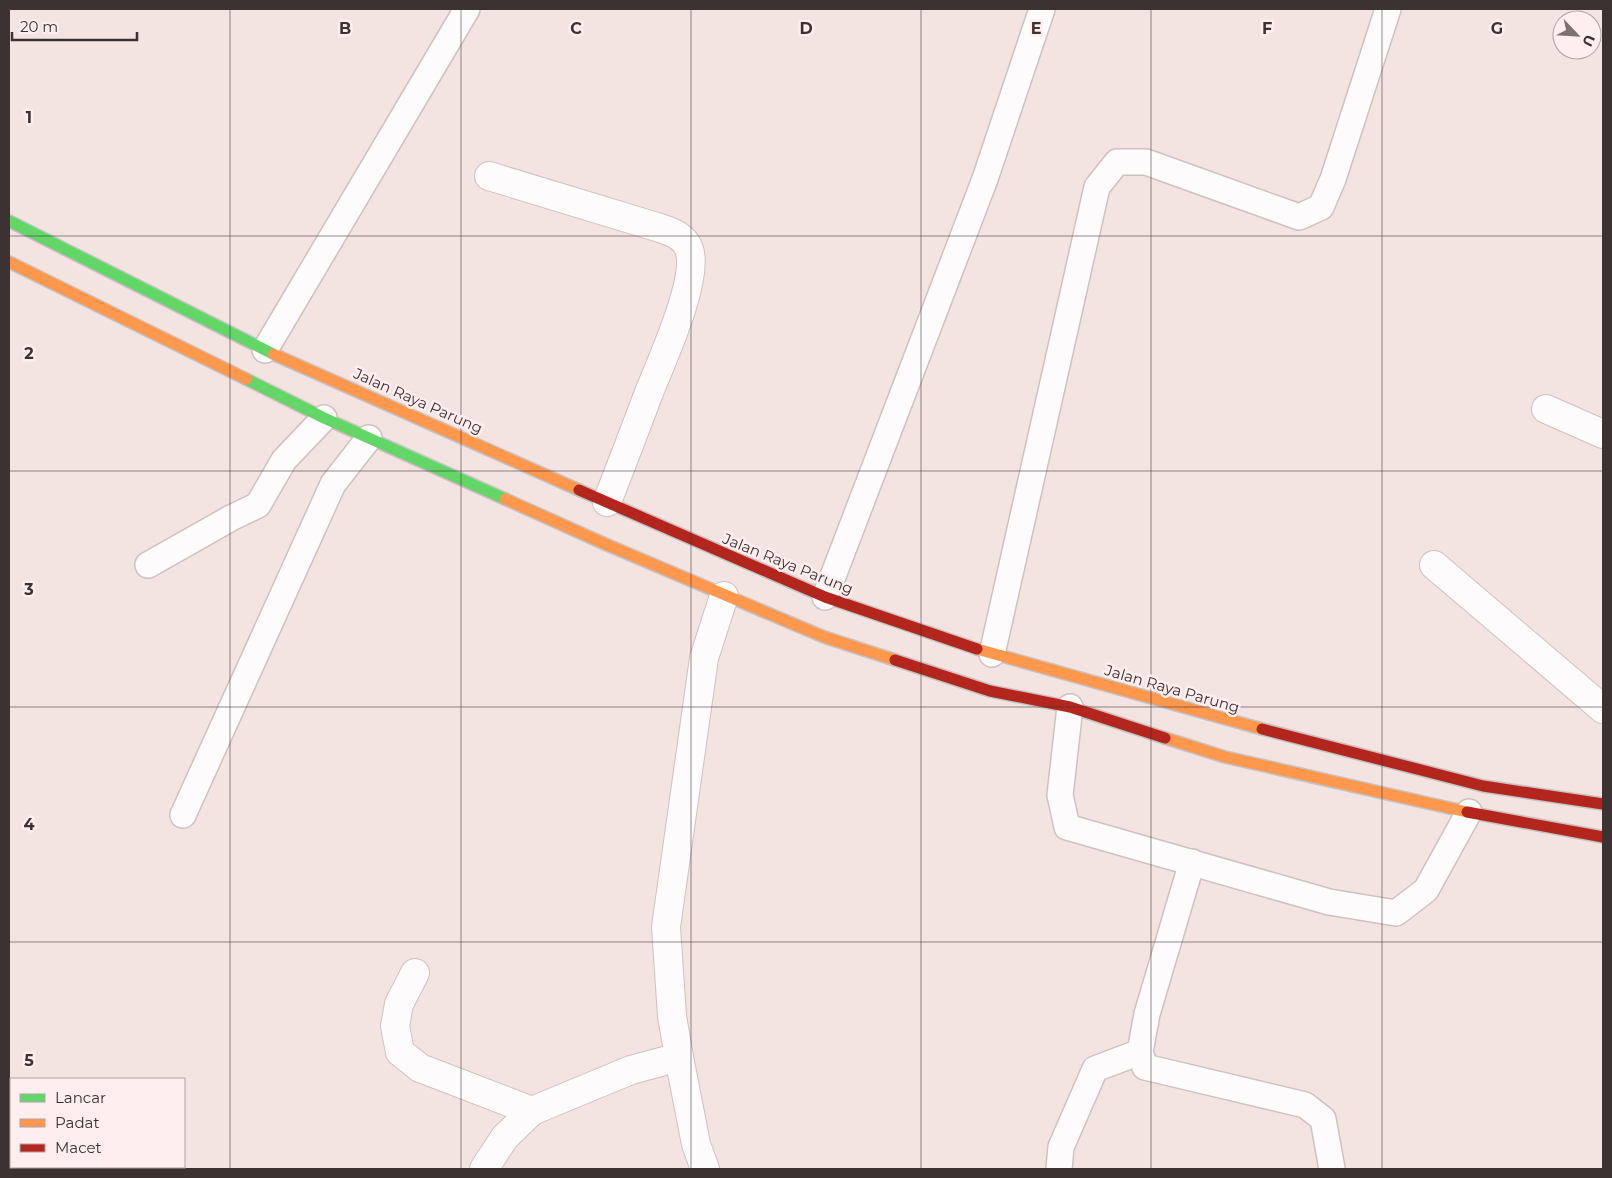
<svg xmlns="http://www.w3.org/2000/svg" width="1612" height="1178" viewBox="0 0 1612 1178" font-family="Montserrat,sans-serif">
	<style>
		.lines { fill: none; stroke-linecap: round; stroke-linejoin: round }
		.lane-casing { stroke: #cec2c1; stroke-width: 28 }
		.street-casing { stroke: #cec2c1; stroke-width: 30 }
		.fast-casing { stroke: #c9c1c0; stroke-width: 14 }
		.slow-casing { stroke: #c9c1c0; stroke-width: 14 }
		.jam-casing { stroke: #c9c1c0; stroke-width: 14 }
		.lane { stroke: #fdfbfb; stroke-width: 25 }
		.street { stroke: #fdfbfb; stroke-width: 28 }
		.fast { stroke: #63d668; stroke-width: 11 }
		.slow { stroke: #ff974d; stroke-width: 11 }
		.jam { stroke: #b3261e; stroke-width: 11 }
		.grid { fill: none; stroke: #3d3232; stroke-width: 1; stroke-opacity: 0.55 }
		.labels { text-anchor: middle; stroke-width: 5; stroke-linejoin: round; paint-order: stroke }
		.street-label { font-size: 15px; fill: #3d3232; stroke: #feeeed }
		.grid-label { font-size: 16px; text-anchor: middle; font-weight: bold; fill: #3d3232; stroke: #feeeed; stroke-width: 5; stroke-linejoin: round; paint-order: stroke }
	</style>
	<rect width="100%" height="100%" fill="#f3e4e2"/>
	<g class="lines">
		<defs>
			<g id="lane">
				<polyline points="265,350 467,9"/>
				<polyline points="148,565 231,518 258,505 284,460 324,418"/>
				<polyline points="825,597 985,179 1042,9"/>
				<polyline points="992,654 1097,187 1117,162 1146,162 1299,217 1321,207 1333,179 1388,9"/>
				<polyline points="1070,707 1060,795 1067,827 1329,902 1396,913 1426,890 1469,812"/>
				<polyline points="183,815 333,484 369,438"/>
				<polyline points="1192,862 1147,1014 1140,1052 1145,1067 1305,1105 1323,1119 1332,1169"/>
				<polyline points="1059,1169 1061,1147 1095,1069 1140,1052"/>
			</g>
			<g id="street">
				<path d="M489,176l171,52c12,4 24,8 29,21 11,30 -29,115 -41,146 -13,35 -27,71 -41,107"/>
				<polyline points="1546,409 1603,434"/>
				<polyline points="1434,565 1603,709"/>
				<polyline points="415,973 399,1004 395,1026 400,1052 420,1068 532,1111"/>
				<polyline points="679,1057 696,1144 705,1169"/>
				<polyline points="484,1169 505,1137 532,1111 631,1070 679,1057 672,1016 666,927 704,658 724,596"/>
			</g>
			<g id="fast">
				<polyline points="9,221 273,354"/>
				<polyline points="246,379 324,418 505,499"/>
			</g>
			<g id="slow">
				<polyline points="9,262 246,379"/>
				<polyline points="273,354 579,490"/>
				<polyline points="505,499 605,544 824,637 895,660"/>
				<polyline points="977,649 1262,729"/>
				<polyline points="1165,738 1225,757 1467,812"/>
			</g>
			<g id="jam">
				<polyline points="579,490 825,597 977,649"/>
				<polyline points="895,660 990,691 1070,707 1165,738"/>
				<polyline points="1262,729 1483,786 1603,804"/>
				<polyline points="1467,812 1603,837"/>
			</g>
		</defs>
		<use href="#lane" class="lane-casing"/>
		<use href="#street" class="street-casing"/>
		<use href="#fast" class="fast-casing"/>
		<use href="#slow" class="slow-casing"/>
		<use href="#jam" class="jam-casing"/>
		<use href="#lane" class="lane"/>
		<use href="#street" class="street"/>
		<use href="#fast" class="fast"/>
		<use href="#slow" class="slow"/>
		<use href="#jam" class="jam"/>
	</g>
	<path class="grid" d="M230,9v1160M461,9v1160M691,9v1160M921,9v1160M1151,9v1160M1382,9v1160M9,236h1594M9,471h1594M9,707h1594M9,942h1594"/>
	<g class="labels">
		<g class="street-label">
			<text transform="translate(418 401) rotate(24)" y="5">Jalan Raya Parung</text>
			<text transform="translate(788 564) rotate(22)" y="5">Jalan Raya Parung</text>
			<text transform="translate(1172 689) rotate(16)" y="5">Jalan Raya Parung</text>
		</g>
	</g>
	<g class="grid-label">
		<text x="345" y="34">B</text>
		<text x="576" y="34">C</text>
		<text x="806" y="34">D</text>
		<text x="1036" y="34">E</text>
		<text x="1267" y="34">F</text>
		<text x="1497" y="34">G</text>
		<text x="29" y="123">1</text>
		<text x="29" y="359">2</text>
		<text x="29" y="595">3</text>
		<text x="29" y="830">4</text>
		<text x="29" y="1066">5</text>
	</g>
	<rect width="1612" height="1178" fill="none" stroke="#3d3232" stroke-width="20"/>
	<rect x="10" y="1078" width="175" height="90" fill="#feeeed" stroke="#b1a3a2"/>
	<rect x="20" y="1094" width="25" height="8" fill="#63d668" stroke="#b1a3a2"/>
	<text x="55" y="1103" font-size="15" fill="#3d3232">Lancar</text>
	<rect x="20" y="1119" width="25" height="8" fill="#ff974d" stroke="#b1a3a2"/>
	<text x="55" y="1128" font-size="15" fill="#3d3232">Padat</text>
	<rect x="20" y="1144" width="25" height="8" fill="#b3261e" stroke="#b1a3a2"/>
	<text x="55" y="1153" font-size="15" fill="#3d3232">Macet</text>
	<g transform="translate(1577 35) rotate(115)"><circle r="24" fill="#feeeed" stroke="#b1a3a2"/>
	<path d="M0-4L9 19L0 12L-9 19Z" fill="#7d7070"/>
	<text y="-8" font-size="14" font-weight="bold" text-anchor="middle" fill="#3d3232">U</text>
	</g>
	<path d="M12 32v8h125v-8" fill="none" stroke="#3d3232" stroke-width="2.5"/>
	<text x="20" y="32" font-size="15" fill="#3d3232" stroke="#feeeed" stroke-width="4" paint-order="stroke">20 m</text>
</svg>
